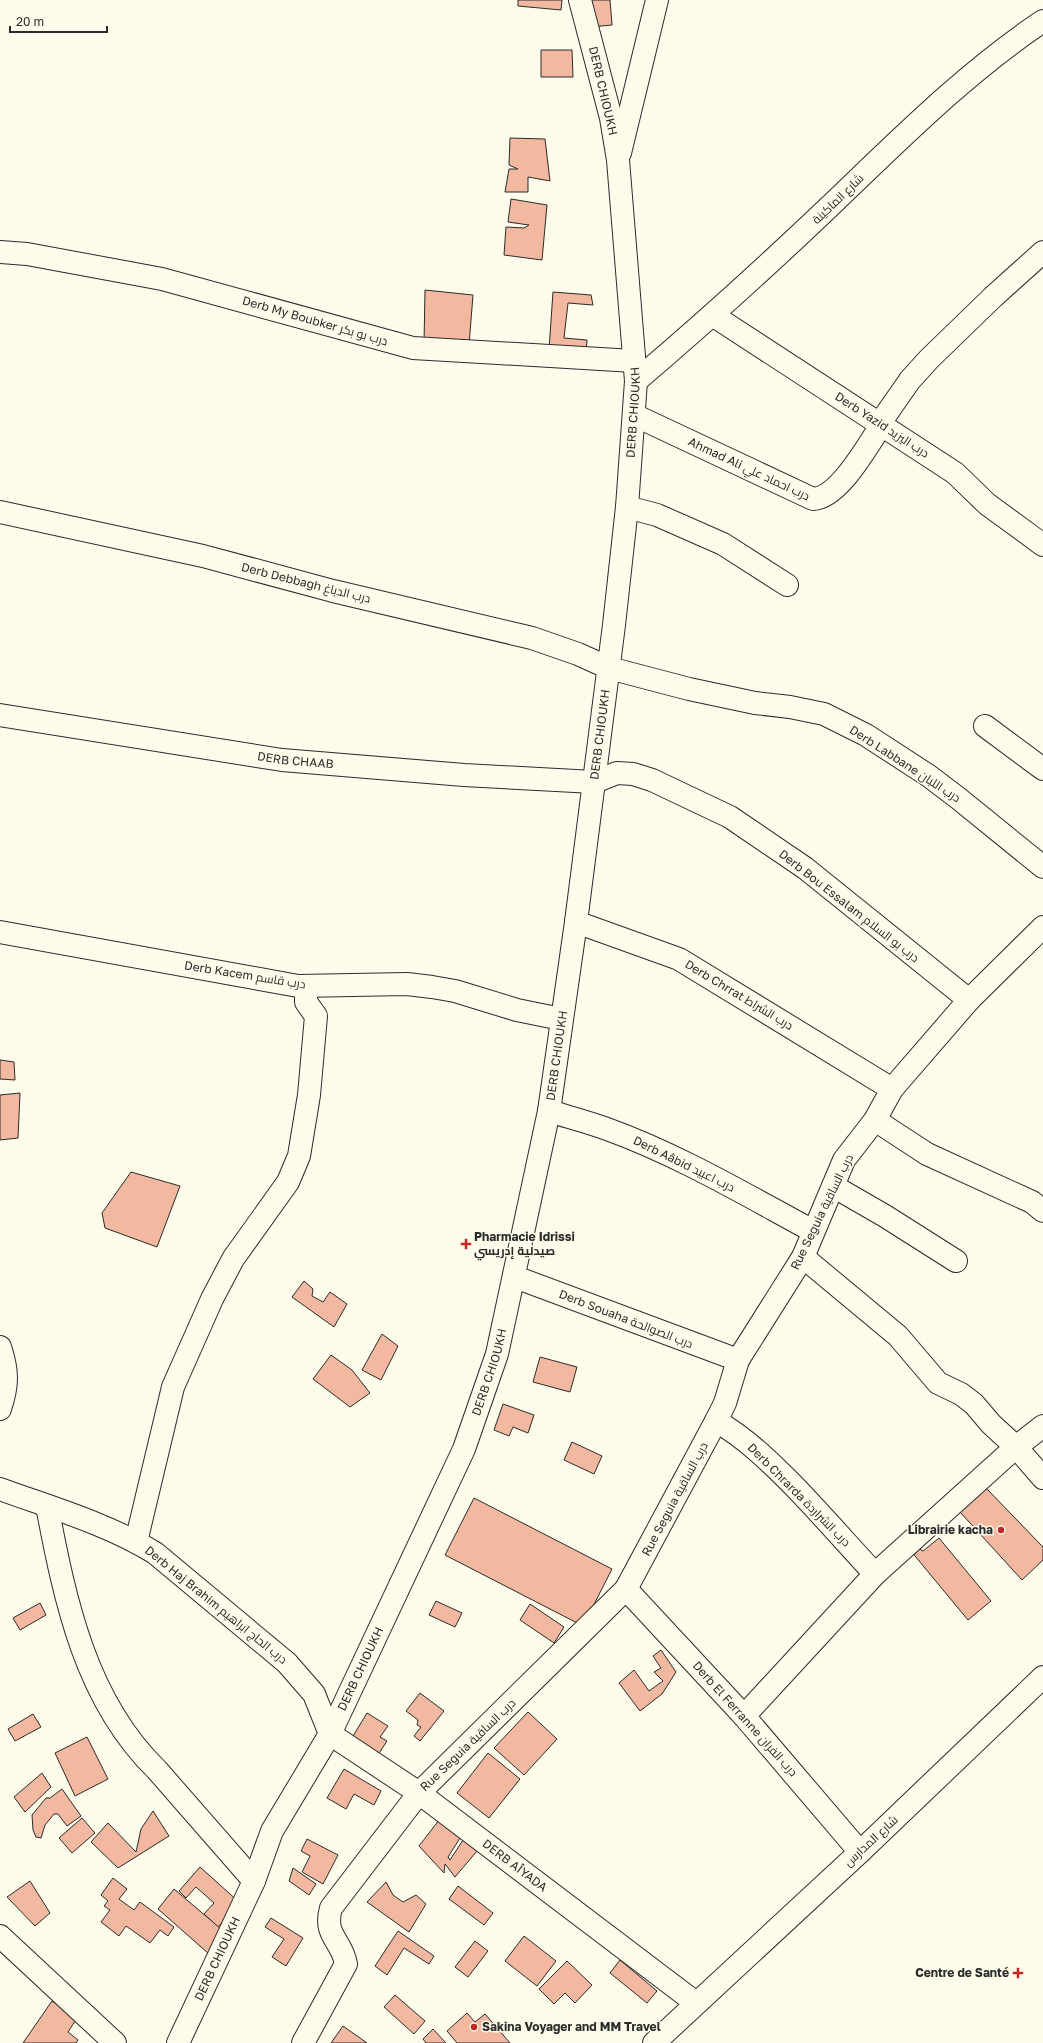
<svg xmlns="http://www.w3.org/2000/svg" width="1043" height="2043" viewBox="0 0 1043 2043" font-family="'Golos Text',Cairo,sans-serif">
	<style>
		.building { fill: #f2b8a0; stroke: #2b2b2b }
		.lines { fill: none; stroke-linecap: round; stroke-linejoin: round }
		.street-casing { stroke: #2b2b2b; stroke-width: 24 }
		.street { stroke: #fdfbea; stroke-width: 22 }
		.poi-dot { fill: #c62828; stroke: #fdfbea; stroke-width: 1.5 }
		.labels { text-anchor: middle; stroke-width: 3; stroke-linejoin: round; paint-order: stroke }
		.street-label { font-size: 12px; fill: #2b2b2b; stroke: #fdfbea }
		.poi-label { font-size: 12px; font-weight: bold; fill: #2b2b2b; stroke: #fdfbea; text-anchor: start }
	</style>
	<rect width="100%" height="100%" fill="#fdfbea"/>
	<g class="building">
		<polygon points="518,0 562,0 561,10 518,6"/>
		<polygon points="589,0 610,0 612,25 591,27"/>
		<polygon points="541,50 572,50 573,77 541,77"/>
		<polygon points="510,138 545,139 550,181 528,177 528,192 505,192 509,169 518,169 509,165"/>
		<polygon points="511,199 547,205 542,260 504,255 506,227 524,228 529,225 508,222"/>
		<polygon points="425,290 473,295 469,345 424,344"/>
		<polygon points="553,292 591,295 593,305 568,303 564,338 587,340 586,354 549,349"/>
		<polygon points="0,1060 14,1062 15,1080 0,1079"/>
		<polygon points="20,1093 18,1138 0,1140 0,1095"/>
		<polygon points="131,1172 180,1186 157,1247 105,1228 102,1213"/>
		<polygon points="304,1281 313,1289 312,1296 323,1302 330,1292 347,1304 334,1327 292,1297"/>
		<polygon points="382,1334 398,1346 381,1380 362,1370"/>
		<polygon points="331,1355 352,1370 370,1393 350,1407 313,1379"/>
		<polygon points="540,1357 577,1367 570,1392 533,1382"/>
		<polygon points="503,1404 534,1415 528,1433 513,1427 509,1436 494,1430"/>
		<polygon points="572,1442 602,1456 594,1474 564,1460"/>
		<polygon points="986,1488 1043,1547 1043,1560 1022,1580 960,1512"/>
		<polygon points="474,1498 612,1569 583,1626 445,1555"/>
		<polygon points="939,1538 991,1601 968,1620 910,1550 915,1546 923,1551"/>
		<polygon points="436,1601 462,1613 455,1627 429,1615"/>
		<polygon points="40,1603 46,1615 20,1630 13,1618"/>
		<polygon points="530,1604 564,1627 554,1643 520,1620"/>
		<polygon points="661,1650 676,1672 662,1694 640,1711 619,1683 634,1670 649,1691 663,1681 654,1672 661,1668 653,1656"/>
		<polygon points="420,1693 444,1711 420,1741 414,1736 421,1727 417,1725 418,1720 406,1711"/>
		<polygon points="528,1712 557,1739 524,1775 494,1748"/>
		<polygon points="367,1713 388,1726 380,1737 387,1741 376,1758 350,1741"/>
		<polygon points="33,1714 41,1727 15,1741 8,1729"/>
		<polygon points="87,1737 108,1779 75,1796 55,1753"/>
		<polygon points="488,1753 520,1779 489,1818 457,1793"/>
		<polygon points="344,1769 381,1791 374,1805 354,1794 346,1809 327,1798"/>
		<polygon points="42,1773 51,1787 25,1812 14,1797"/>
		<polygon points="62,1789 81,1816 67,1826 58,1814 54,1814 45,1825 41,1838 36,1837 33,1830 32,1815 46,1798 50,1798"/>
		<polygon points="153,1811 169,1836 118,1868 91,1842 108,1823 136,1852 141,1829"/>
		<polygon points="443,1815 460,1838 448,1857 450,1860 463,1840 477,1851 455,1877 445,1864 444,1873 419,1846"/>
		<polygon points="82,1818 95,1833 72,1853 59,1838"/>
		<polygon points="307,1839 338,1855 323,1884 302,1872 310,1856 301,1851"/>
		<polygon points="200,1867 240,1903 218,1927 204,1914 214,1903 196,1887 186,1898 179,1891"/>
		<polygon points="293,1868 316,1884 309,1895 289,1881"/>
		<polygon points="113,1878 127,1889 119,1899 134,1910 140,1902 174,1927 168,1936 160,1930 150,1943 126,1926 119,1936 101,1922 110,1910 104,1906 108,1901 101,1895"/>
		<polygon points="30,1881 50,1913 35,1926 7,1897"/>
		<polygon points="386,1882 393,1895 403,1902 416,1895 426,1904 409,1932 367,1902"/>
		<polygon points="458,1886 493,1913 484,1925 449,1899"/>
		<polygon points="174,1889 227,1934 209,1954 158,1909"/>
		<polygon points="271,1918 303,1938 286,1966 272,1957 284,1939 265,1927"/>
		<polygon points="398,1931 434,1956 429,1964 404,1948 387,1975 375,1966"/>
		<polygon points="524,1936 556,1961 537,1986 505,1961"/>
		<polygon points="475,1941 488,1951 468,1977 455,1967"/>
		<polygon points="620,1960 657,1991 647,2003 610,1973"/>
		<polygon points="567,1961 592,1985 575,2003 565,1993 554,2004 539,1989"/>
		<polygon points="395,1995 425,2021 414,2034 384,2007"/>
		<polygon points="52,2001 77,2018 68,2032 78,2040 76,2043 23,2043"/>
		<polygon points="467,2013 475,2022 485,2014 510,2043 457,2043 447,2031"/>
		<polygon points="343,2026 367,2043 331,2043"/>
		<polygon points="433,2029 446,2043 426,2043 423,2039"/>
	</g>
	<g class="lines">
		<defs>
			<g id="street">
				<polyline points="620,153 657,0"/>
				<polyline points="0,252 27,254 162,279 413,348 634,361"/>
				<polyline points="714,316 955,473 987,504 1043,545"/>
				<path d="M636,381c66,-56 130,-114 193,-174 68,-65 136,-134 214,-186"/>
				<path d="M634,415l179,84c26,-1 55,-54 69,-75"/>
				<polyline points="880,423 910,380 929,359 993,297 1043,252"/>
				<polyline points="627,507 657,515 723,544 787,585"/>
				<polyline points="0,512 203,556 333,591 532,638 578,654 609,668 689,689 755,703 790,707 824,714 866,735 929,776 958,798 1043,867"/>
				<path id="s1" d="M0,715l282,45 182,15 130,7 23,-9 16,1 19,6 78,37 75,51 164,132"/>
				<polyline points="985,726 1043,769"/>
				<polyline points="576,922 679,959 892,1089"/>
				<polyline points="0,932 298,986 407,984 432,987 455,991 517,1010 561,1019"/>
				<path d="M549,1111c19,6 39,11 58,18 72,26 139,66 206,102"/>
				<polyline points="875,1120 927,1154 1032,1202 1043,1211"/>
				<polyline points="833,1186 885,1216 956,1261"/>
				<polyline points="803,1257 898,1336 938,1383 961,1394 974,1404 991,1424 1016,1447 1043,1478"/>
				<polyline points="515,1277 738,1360"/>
				<path d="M0,1347c8,24 8,38 0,62"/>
				<path d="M716,1421c30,17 54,41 78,65 28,29 54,59 81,88"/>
				<path id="s2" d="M0,1489c52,19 108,35 155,64l132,110 27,31 16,40 89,59 277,210"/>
				<path d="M47,1506c18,94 38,194 110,264l97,111"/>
				<polyline points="136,1542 173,1387 212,1299 233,1259 288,1182 299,1156 309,1095 316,1016 306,1002 306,986"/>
				<polyline points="626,1589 744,1716 860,1852"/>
				<polyline points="744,1716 875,1574 1016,1447 1043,1426"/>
				<polyline points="0,1936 115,2043"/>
				<path id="s3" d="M178,2043l76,-162 18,-50 58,-97 134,-285 33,-95 52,-243 27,-189 38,-297 13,-118 9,-126 -18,-221 -7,-42 -31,-118"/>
				<path d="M303,2043l43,-79c-4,-24 -23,-28 -15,-56l88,-115 207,-204 90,-168 9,-18 13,-43 65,-103 41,-97 31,-40 17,-31 77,-89 74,-73"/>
				<polyline points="654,2043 860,1852 1043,1677"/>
			</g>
		</defs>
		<use href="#street" class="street-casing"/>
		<use href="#street" class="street"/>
	</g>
	<g class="poi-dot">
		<path d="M464 1238h4v4h4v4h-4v4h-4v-4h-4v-4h4z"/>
		<circle cx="1001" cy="1530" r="4"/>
		<path d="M1016 1967h4v4h4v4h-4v4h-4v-4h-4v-4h4z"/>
		<circle cx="474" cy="2027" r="4"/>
	</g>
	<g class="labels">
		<g class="street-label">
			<text transform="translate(603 91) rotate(77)" y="4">DERB CHIOUKH</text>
			<text transform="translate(838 199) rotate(-44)" y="4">شارع الماكينة</text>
			<text transform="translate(315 321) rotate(16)" y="4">Derb My Boubker درب بو بكر</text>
			<text dy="4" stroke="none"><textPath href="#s3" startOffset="1713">DERB CHIOUKH</textPath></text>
			<text transform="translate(882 425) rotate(33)" y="4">Derb Yazid درب اليزيد</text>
			<text transform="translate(749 469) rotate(25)" y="4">Ahmad Ali درب احماد علي</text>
			<text transform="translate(306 583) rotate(14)" y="4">Derb Debbagh درب الدباغ</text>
			<text dy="4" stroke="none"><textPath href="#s3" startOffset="1389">DERB CHIOUKH</textPath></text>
			<text dy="4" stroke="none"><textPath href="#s1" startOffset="299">DERB CHAAB</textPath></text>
			<text transform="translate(905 764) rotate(33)" y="4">Derb Labbane درب اللبان</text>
			<text transform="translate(849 906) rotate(38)" y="4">Derb Bou Essalam درب بو السلام</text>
			<text transform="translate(245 975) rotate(9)" y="4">Derb Kacem درب قاسم</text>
			<text transform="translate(739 995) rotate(31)" y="4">Derb Chrrat درب الشراط</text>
			<text dy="4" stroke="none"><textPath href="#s3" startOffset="1065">DERB CHIOUKH</textPath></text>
			<text transform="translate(684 1164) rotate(26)" y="4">Derb Aâbid درب اعبيد</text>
			<text transform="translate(822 1212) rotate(-64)" y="4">Rue Seguia درب الساقية</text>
			<text transform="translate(626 1319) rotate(21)" y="4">Derb Souaha درب الصوالحة</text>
			<text dy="4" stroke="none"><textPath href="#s3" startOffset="741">DERB CHIOUKH</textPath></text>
			<text transform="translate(799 1495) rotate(45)" y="4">Derb Chrarda درب الشراردة</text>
			<text transform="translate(675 1499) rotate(-62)" y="4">Rue Seguia درب الساقية</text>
			<text transform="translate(216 1605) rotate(39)" y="4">Derb Haj Brahim درب الحاج ابراهيم</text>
			<text dy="4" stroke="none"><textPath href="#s3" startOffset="417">DERB CHIOUKH</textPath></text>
			<text transform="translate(745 1719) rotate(48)" y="4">Derb El Ferranne درب الفران</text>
			<text transform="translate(468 1745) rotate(-44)" y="4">Rue Seguia درب الساقية</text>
			<text transform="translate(871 1841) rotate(-43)" y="4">شارع المدارس</text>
			<text dy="4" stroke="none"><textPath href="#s2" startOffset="651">DERB AÎYADA</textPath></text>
			<text dy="4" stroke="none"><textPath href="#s3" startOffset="93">DERB CHIOUKH</textPath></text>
		</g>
		<g class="poi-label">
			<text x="474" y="1241">Pharmacie Idrissi<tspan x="474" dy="14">صيدلية إدريسي</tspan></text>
			<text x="993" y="1534" text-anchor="end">Librairie kacha</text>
			<text x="1009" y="1977" text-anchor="end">Centre de Santé</text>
			<text x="482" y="2031">Sakina Voyager and MM Travel</text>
		</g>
	</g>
	<path d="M10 26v6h97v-6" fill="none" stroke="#2b2b2b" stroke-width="2"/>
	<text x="16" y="26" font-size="12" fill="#2b2b2b" stroke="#fdfbea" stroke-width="3" paint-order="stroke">20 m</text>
</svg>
